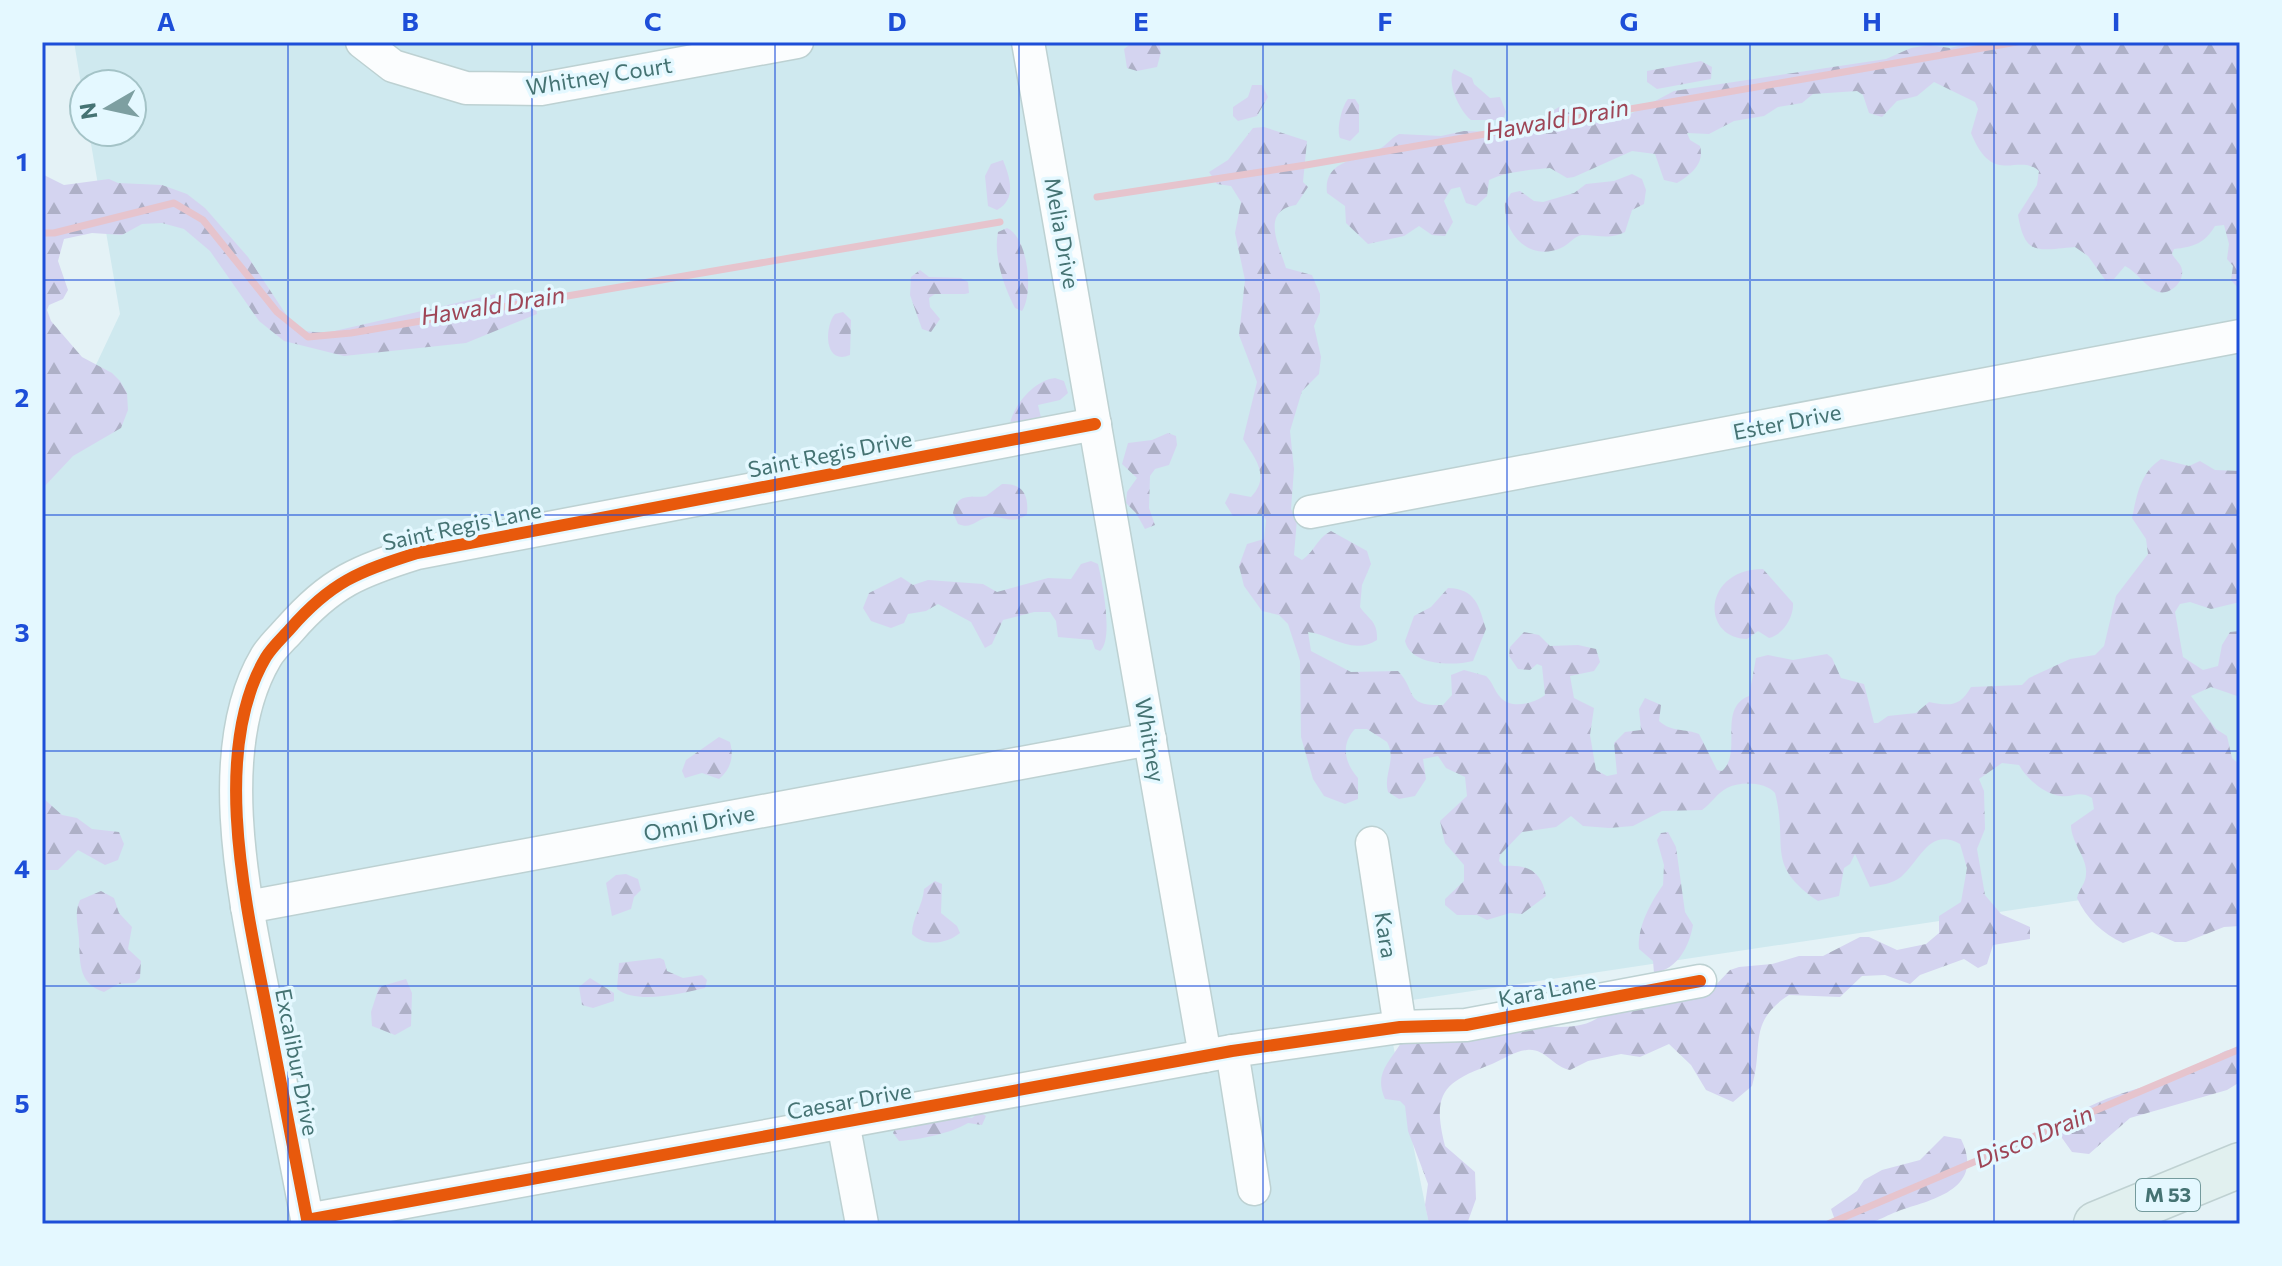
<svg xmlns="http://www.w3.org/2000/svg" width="2282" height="1266" viewBox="0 0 2282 1266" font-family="Commissioner,sans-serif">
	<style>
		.residential { fill: #cfe9ef }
		.forest { fill: url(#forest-firs) }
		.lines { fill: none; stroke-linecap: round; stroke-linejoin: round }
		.stream { stroke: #e6c4cd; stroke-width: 7 }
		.minor-casing { stroke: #bdd1d2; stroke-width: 35 }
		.highway-casing { stroke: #bfd1d2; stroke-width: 47 }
		.minor { stroke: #fbfdfe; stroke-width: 32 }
		.highway { stroke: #e1f0ef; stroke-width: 44 }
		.cycleway-casing { stroke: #e4f8ff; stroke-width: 17 }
		.cycleway { stroke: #e8590c; stroke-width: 12 }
		.grid { fill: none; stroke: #1d4ed8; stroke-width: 2; stroke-opacity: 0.55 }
		.labels { text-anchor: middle; stroke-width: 7; stroke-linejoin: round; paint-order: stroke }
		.shield { fill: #e4f8ff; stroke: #759b9d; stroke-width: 2 }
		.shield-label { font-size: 20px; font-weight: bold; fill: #457373 }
		.street-label { font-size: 22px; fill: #457373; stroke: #e4f8ff }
		.water-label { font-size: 24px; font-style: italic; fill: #9e4556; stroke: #e4f8ff }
		.neatline { fill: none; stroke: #1d4ed8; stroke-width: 3 }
		.grid-label { font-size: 26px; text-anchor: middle; font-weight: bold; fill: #1d4ed8 }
	</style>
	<defs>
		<pattern id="forest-firs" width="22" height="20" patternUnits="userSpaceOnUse" patternTransform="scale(2)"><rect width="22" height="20" fill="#d4d4f0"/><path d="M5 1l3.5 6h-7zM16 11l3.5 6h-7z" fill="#aeb0c7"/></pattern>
	</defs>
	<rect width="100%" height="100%" fill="#e4f2f6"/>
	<polygon class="residential" points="74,42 2240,42 2240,876 1385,1004 1429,1224 42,1224 42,479 120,314 89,132 132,132 132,84 84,84 84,102"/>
	<g class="forest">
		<polygon points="1133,42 1159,43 1161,52 1157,67 1137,71 1127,68 1124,49"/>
		<path d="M1975,42h265v248l-9,-10 2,-14 -6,-7 2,-15 -5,-19 -9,1c-10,17 -21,21 -41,23l-2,5c3,6 9,9 10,16 2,13 -14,27 -26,21 -11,-5 -19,-19 -31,-25l-11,13 -8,2 -18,-25 -13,-9c-37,3 -50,10 -57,-32l19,-30 2,-14c-21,-19 -46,17 -68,-38l7,-24 -3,-7 -41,-20 -17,14 -20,5 -15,16 -13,-4 -6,-18 -6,-4 -44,3 -11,9 -24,4 -14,9 -30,5 -25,13 -22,-1 3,7 10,6c5,18 -10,29 -23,37l-13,-3 -9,-26 -23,-3 -58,26 -7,1 -17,-10c-20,2 -43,3 -61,12l-2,16 -11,10 -10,-3 -6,-16 -9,2 -7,12 9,21 -8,14 -13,-1 -13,-9 -15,10 -36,8 -22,-21 -1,-17 -18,-13c-4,-33 30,-32 52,-44 7,-3 12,-11 20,-15l42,2 23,-5 37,1 40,-14 18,-11 27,15 15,1 22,-5 51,-27 212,-32 25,-11 18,-3 21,3z"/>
		<polygon points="1701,61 1712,67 1711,79 1657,89 1647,82 1647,71"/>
		<path d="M1454,69l18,9 2,6 16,14 10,-1 6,15 -3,8h-32c-12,-10 -25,-38 -17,-51z"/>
		<polygon points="1252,85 1262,85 1268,97 1257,116 1238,121 1233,116 1233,107 1248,97"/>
		<path d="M1348,99h7l4,6v27l-9,9 -10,-3c-4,-9 2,-32 8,-39z"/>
		<path d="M1264,127l43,14 -4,41 5,5 -12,18c-36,6 -17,40 -10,63l26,7 8,19v18l-6,14 7,31 -2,17 -17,17 -12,40 4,38 -3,40 6,10 -3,36 8,5c13,-9 15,-22 29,-29l36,20 4,13 -9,21 -2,22c9,13 18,14 17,33 -25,16 -47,-6 -69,-8l3,19 40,21 47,-1c20,21 5,35 45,34l9,-10 -1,-20 13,-5 22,6c7,6 8,15 15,22 10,11 33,6 44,-3l-3,-29 -5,-2 -7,6 -12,-1 -9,-13 1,-9 14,-15 15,3 11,11 28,-1 18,4 4,13 -6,9 -24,5 4,22 20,10 -4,27 6,35 11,6 10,-2 -3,-31 11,-11 16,-2 -2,-21 6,-11 16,7 -2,16c14,12 25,7 40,13l18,36 5,1c21,-18 -5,-63 27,-75l7,-38 12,-3 25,5 34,-6 5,4 9,20 23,6 10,39h4l10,-7 28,-3 13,-11c21,4 31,5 42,-15l51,-2 7,-7 41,-19 25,-4 9,-9 12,-50 32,-42 -2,-15 -14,-21c5,-23 8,-45 29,-59l28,7 11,-5 15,9 25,1v131l-29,7 -21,-7 -10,2 -5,8 8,45 20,13 15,-4 4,-21 8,-13 10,-1v66l-29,-10 -20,9 25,33 11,7 5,22 8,7v161l-16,1 -38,15h-11l-23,-10 -29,11c-20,-9 -37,-25 -46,-45 2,-9 9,-15 9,-24 2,-16 -15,-31 -15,-49l23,-16 -2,-11c-13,-8 -19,0 -32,-2 -16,-2 -33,-17 -41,-31l-17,-2 -23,16 5,12 1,38 -8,20 8,46 16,19 29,13v12l-37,6 -6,19 -9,4 -14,-9 -44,16 -10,9 -25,-9 -23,1 -22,21 -51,-2c-42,27 -25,51 -37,91l-19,16 -27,-12 -15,-25 -22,-21 -29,13 -19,-3 -33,7 -18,9c-17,-3 -25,-22 -43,-20 -12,1 -25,10 -35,14 -47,18 -61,27 -47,82l30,26 1,27 -9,25h-38l-4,-19 3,-21 -20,-53 -3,-25 -5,-5 -15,-2c-11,-25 3,-35 16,-56 22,-4 42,2 62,-2 20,-3 40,-15 61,-15 27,-1 55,7 78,-11l110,-26 18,-19 9,-3 33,-3 27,-8h24l37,-19h9l28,13 29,-6 13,-11v-17l22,-14 6,-34 -7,-24c-31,-17 -40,17 -59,33 -9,7 -21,8 -31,10l-15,-33 -5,10 -6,4 -5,28 -21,5c-54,-37 -29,-54 -43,-108 -9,-11 -35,-12 -48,-5 -10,5 -16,16 -25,22l-40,1 -29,15 -24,2 -26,-2 -12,-10 -15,11 -34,5 -22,23 -1,6 5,5c24,-2 38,6 42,30l-24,18 -12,-1 -23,7 -10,-5h-20l-12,-10v-6l19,-18v-16l-19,-22 -5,-22 27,-25 -2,-19 -19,-9 -8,-12 -15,3 3,20 -11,17 -16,3 -11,-7c-5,-19 9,-31 -1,-50l-20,-13h-12c-15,16 -10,34 3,49v21l-13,5 -21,-8 -11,-17 -12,-42 -1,-76 -12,-37 -9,-9 -17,-4 -18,-25 -5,-20 8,-22 17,-5 2,-19 -4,-6 -29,2 -8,-13 5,-10 21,4c20,-21 4,-38 -8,-58l14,-57 -18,-47 6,-55 -10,-47 6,-31 -10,-16 -14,-2 -8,-12 19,-12 25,-32z"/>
		<path d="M1003,160c7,18 14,39 -6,50l-9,-4 -3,-30 6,-12z"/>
		<polygon points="42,174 64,185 109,179 118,183 162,185 187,194 205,208 248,257 293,325 303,331 326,333 500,293 535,298 537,314 466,343 344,356 284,341 259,321 210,251 184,229 162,223 142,224 122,235 92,233 64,239 58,261 68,290 63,299 49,305 47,310 51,321 82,357 112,373 120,381 127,393 128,410 121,428 73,456 42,489"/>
		<path d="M1632,174l10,5 4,11 -2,14 -12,6 -7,22c-16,8 -26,3 -43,3 -8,1 -13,10 -21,13 -32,14 -58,-14 -56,-45l6,-10 9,-2 14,10 9,1 31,-9 12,-9 28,-3z"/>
		<path d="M1007,228c21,9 27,65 15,83l-7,-3c-11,-21 -22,-52 -17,-76z"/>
		<polygon points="920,270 929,277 961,278 968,282 969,293 965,294 935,294 929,298 930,307 940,319 931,332 922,329 910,295 911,277"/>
		<path d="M843,312l8,8 -1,35c-26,11 -26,-28 -15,-41z"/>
		<path d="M1055,378l9,3 4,12 -8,7 -22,5 4,17 -32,2c3,-19 25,-44 45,-46z"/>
		<polygon points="1168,433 1176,436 1177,445 1169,465 1155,469 1150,476 1149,508 1155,525 1145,529 1136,513 1126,503 1127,492 1137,478 1122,464 1128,443 1152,440"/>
		<path d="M1002,484c20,-1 27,10 25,30 -14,12 -24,1 -38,3 -13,2 -17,13 -31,7l-5,-11c5,-22 18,-14 33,-17z"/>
		<path d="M1091,561l7,3c4,16 16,76 2,87l-5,-2 -3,-9 -34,-3 -2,-16 -6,-9h-16l-31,8 -11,24 -7,4 -14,-26 -33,-18 -12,7 -18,3 -4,9 -13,5 -20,-7 -8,-13 6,-15 32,-16 12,8 15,-5 55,4 14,8 51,-14 23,1 10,-15z"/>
		<path d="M1763,569l30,34c1,14 -10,32 -24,35l-11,-7 -11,8c-47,-1 -44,-70 16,-70z"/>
		<path d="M1448,588c28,1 31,18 38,41l-13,32c-20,5 -62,5 -68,-20l9,-25 17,-9z"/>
		<path d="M719,737l11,5c4,15 1,27 -11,37l-17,-6 -17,5 -3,-7 4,-11z"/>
		<polygon points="42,797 62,815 77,818 92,829 119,832 124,844 118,860 105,865 78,850 58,870 44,870"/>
		<path d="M1668,832l8,15 9,65 8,13c-4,22 -15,44 -39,48l-1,-12 -14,-12c-2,-22 12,-47 24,-64l1,-20 -7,-25 4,-7z"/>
		<polygon points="626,874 638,879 641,890 634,897 631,909 612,916 606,883 616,875"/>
		<path d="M935,881l7,3 -1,29 16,13 3,7c-13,11 -36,14 -48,1 0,-17 11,-28 12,-45z"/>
		<path d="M101,891l13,7 5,15 13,14 -4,22 13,12 -1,17 -5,5 -17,1 -14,8c-26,-8 -24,-30 -25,-53 -1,-15 -5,-26 1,-39z"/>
		<path d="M660,958l4,2 3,11 16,7 19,-3 5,5 -2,8c-22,5 -68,17 -88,1l2,-26z"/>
		<polygon points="590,978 614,993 614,1001 593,1008 582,1005 579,987"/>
		<polygon points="406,979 412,993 411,1026 395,1035 372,1026 371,1012 379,987"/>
		<path d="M2229,1050l11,4v28l-13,8 -97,28 -41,36 -17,-2 -10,-14v-12c28,-31 98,-41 137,-56 13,-5 17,-18 30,-20z"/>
		<path d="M979,1112l7,4 -4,9 -14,-2c-16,10 -50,17 -69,18l-6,-8 3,-6 8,-3 8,4c23,-11 35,-15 60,-10z"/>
		<path d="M1944,1136l17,3c24,49 -26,60 -60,71 -26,10 -33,19 -65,13l-5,-14 26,-18 7,-11 18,-10 38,-10z"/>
	</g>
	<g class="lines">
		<g class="stream">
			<polyline points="1097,197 1306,165 2017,42"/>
			<polyline points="42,233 54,233 174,203 203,220 277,312 308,337 351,333 1000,222"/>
			<polyline points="1828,1224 2240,1049"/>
		</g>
		<defs>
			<g id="minor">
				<polyline points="362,42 393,66 466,88 541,89 797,42"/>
				<polyline points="1028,42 1205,1056"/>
				<polyline points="1310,512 2240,336"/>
				<polyline points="1372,843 1400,1027"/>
				<polyline points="247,907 1150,739"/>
				<polyline points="1232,1051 1254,1189"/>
				<polyline points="843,1122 862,1224"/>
				<polyline points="307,1220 1232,1051 1400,1027 1466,1025 1700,981"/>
				<path d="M308,1224c-13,-66 -25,-131 -38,-197 -20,-106 -63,-271 -4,-370 6,-10 16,-19 24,-28 41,-47 69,-58 127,-76l678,-129"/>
			</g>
			<polyline id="highway" points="2096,1224 2240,1165"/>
		</defs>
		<use href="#minor" class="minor-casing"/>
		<use href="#highway" class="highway-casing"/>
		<use href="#minor" class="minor"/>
		<use href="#highway" class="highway"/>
		<defs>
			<g id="cycleway">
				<polyline points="307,1220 1232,1051 1400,1027 1466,1025 1700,981"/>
				<path d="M308,1224c-13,-66 -25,-131 -38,-197 -20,-106 -63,-271 -4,-370 6,-10 16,-19 24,-28 41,-47 69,-58 127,-76l678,-129"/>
			</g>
		</defs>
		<use href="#cycleway" class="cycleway-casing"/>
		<use href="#cycleway" class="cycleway"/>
	</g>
	<path class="grid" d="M288,42v1182M532,42v1182M775,42v1182M1019,42v1182M1263,42v1182M1507,42v1182M1750,42v1182M1994,42v1182M42,280h2198M42,515h2198M42,751h2198M42,986h2198"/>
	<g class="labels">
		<rect class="shield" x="2136" y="1179" width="64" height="32" rx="6"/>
		<g class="shield-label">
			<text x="2168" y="1202">M 53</text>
		</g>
		<g class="street-label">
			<text transform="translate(599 76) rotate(-9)" y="8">Whitney Court</text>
			<text transform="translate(1062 233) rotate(80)" y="8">Melia Drive</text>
			<text transform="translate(1787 422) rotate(-11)" y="8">Ester Drive</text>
			<text transform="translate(830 454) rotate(-11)" y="8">Saint Regis Drive</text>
			<text transform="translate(462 526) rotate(-12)" y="8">Saint Regis Lane</text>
			<text transform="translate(1150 740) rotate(80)" y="8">Whitney</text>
			<text transform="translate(699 823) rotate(-11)" y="8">Omni Drive</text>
			<text transform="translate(1386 935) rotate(81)" y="8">Kara</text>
			<text transform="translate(1547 990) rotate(-11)" y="8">Kara Lane</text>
			<text transform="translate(297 1062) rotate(79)" y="8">Excalibur Drive</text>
			<text transform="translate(849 1101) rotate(-10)" y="8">Caesar Drive</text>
		</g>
		<g class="water-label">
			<text transform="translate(1557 120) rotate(-10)" y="8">Hawald Drain</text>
			<text transform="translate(493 306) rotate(-9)" y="8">Hawald Drain</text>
			<text transform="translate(2034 1137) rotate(-23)" y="8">Disco Drain</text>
		</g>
	</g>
	<rect width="2282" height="1266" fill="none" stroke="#e4f8ff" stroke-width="88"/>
	<g transform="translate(108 108) rotate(261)"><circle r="38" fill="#e4f8ff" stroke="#a4c3c7" stroke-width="2"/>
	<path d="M0-6L14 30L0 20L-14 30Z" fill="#7d9fa1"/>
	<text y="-12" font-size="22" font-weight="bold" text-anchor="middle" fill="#457373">N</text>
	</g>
	<rect x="44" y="44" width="2194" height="1178" class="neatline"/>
	<g class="grid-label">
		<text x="166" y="31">A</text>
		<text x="410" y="31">B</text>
		<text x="653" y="31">C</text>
		<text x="897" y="31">D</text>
		<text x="1141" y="31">E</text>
		<text x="1385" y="31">F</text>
		<text x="1629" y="31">G</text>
		<text x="1872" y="31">H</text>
		<text x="2116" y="31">I</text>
		<text x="22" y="171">1</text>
		<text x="22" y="407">2</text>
		<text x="22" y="642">3</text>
		<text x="22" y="878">4</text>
		<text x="22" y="1113">5</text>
	</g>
</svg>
